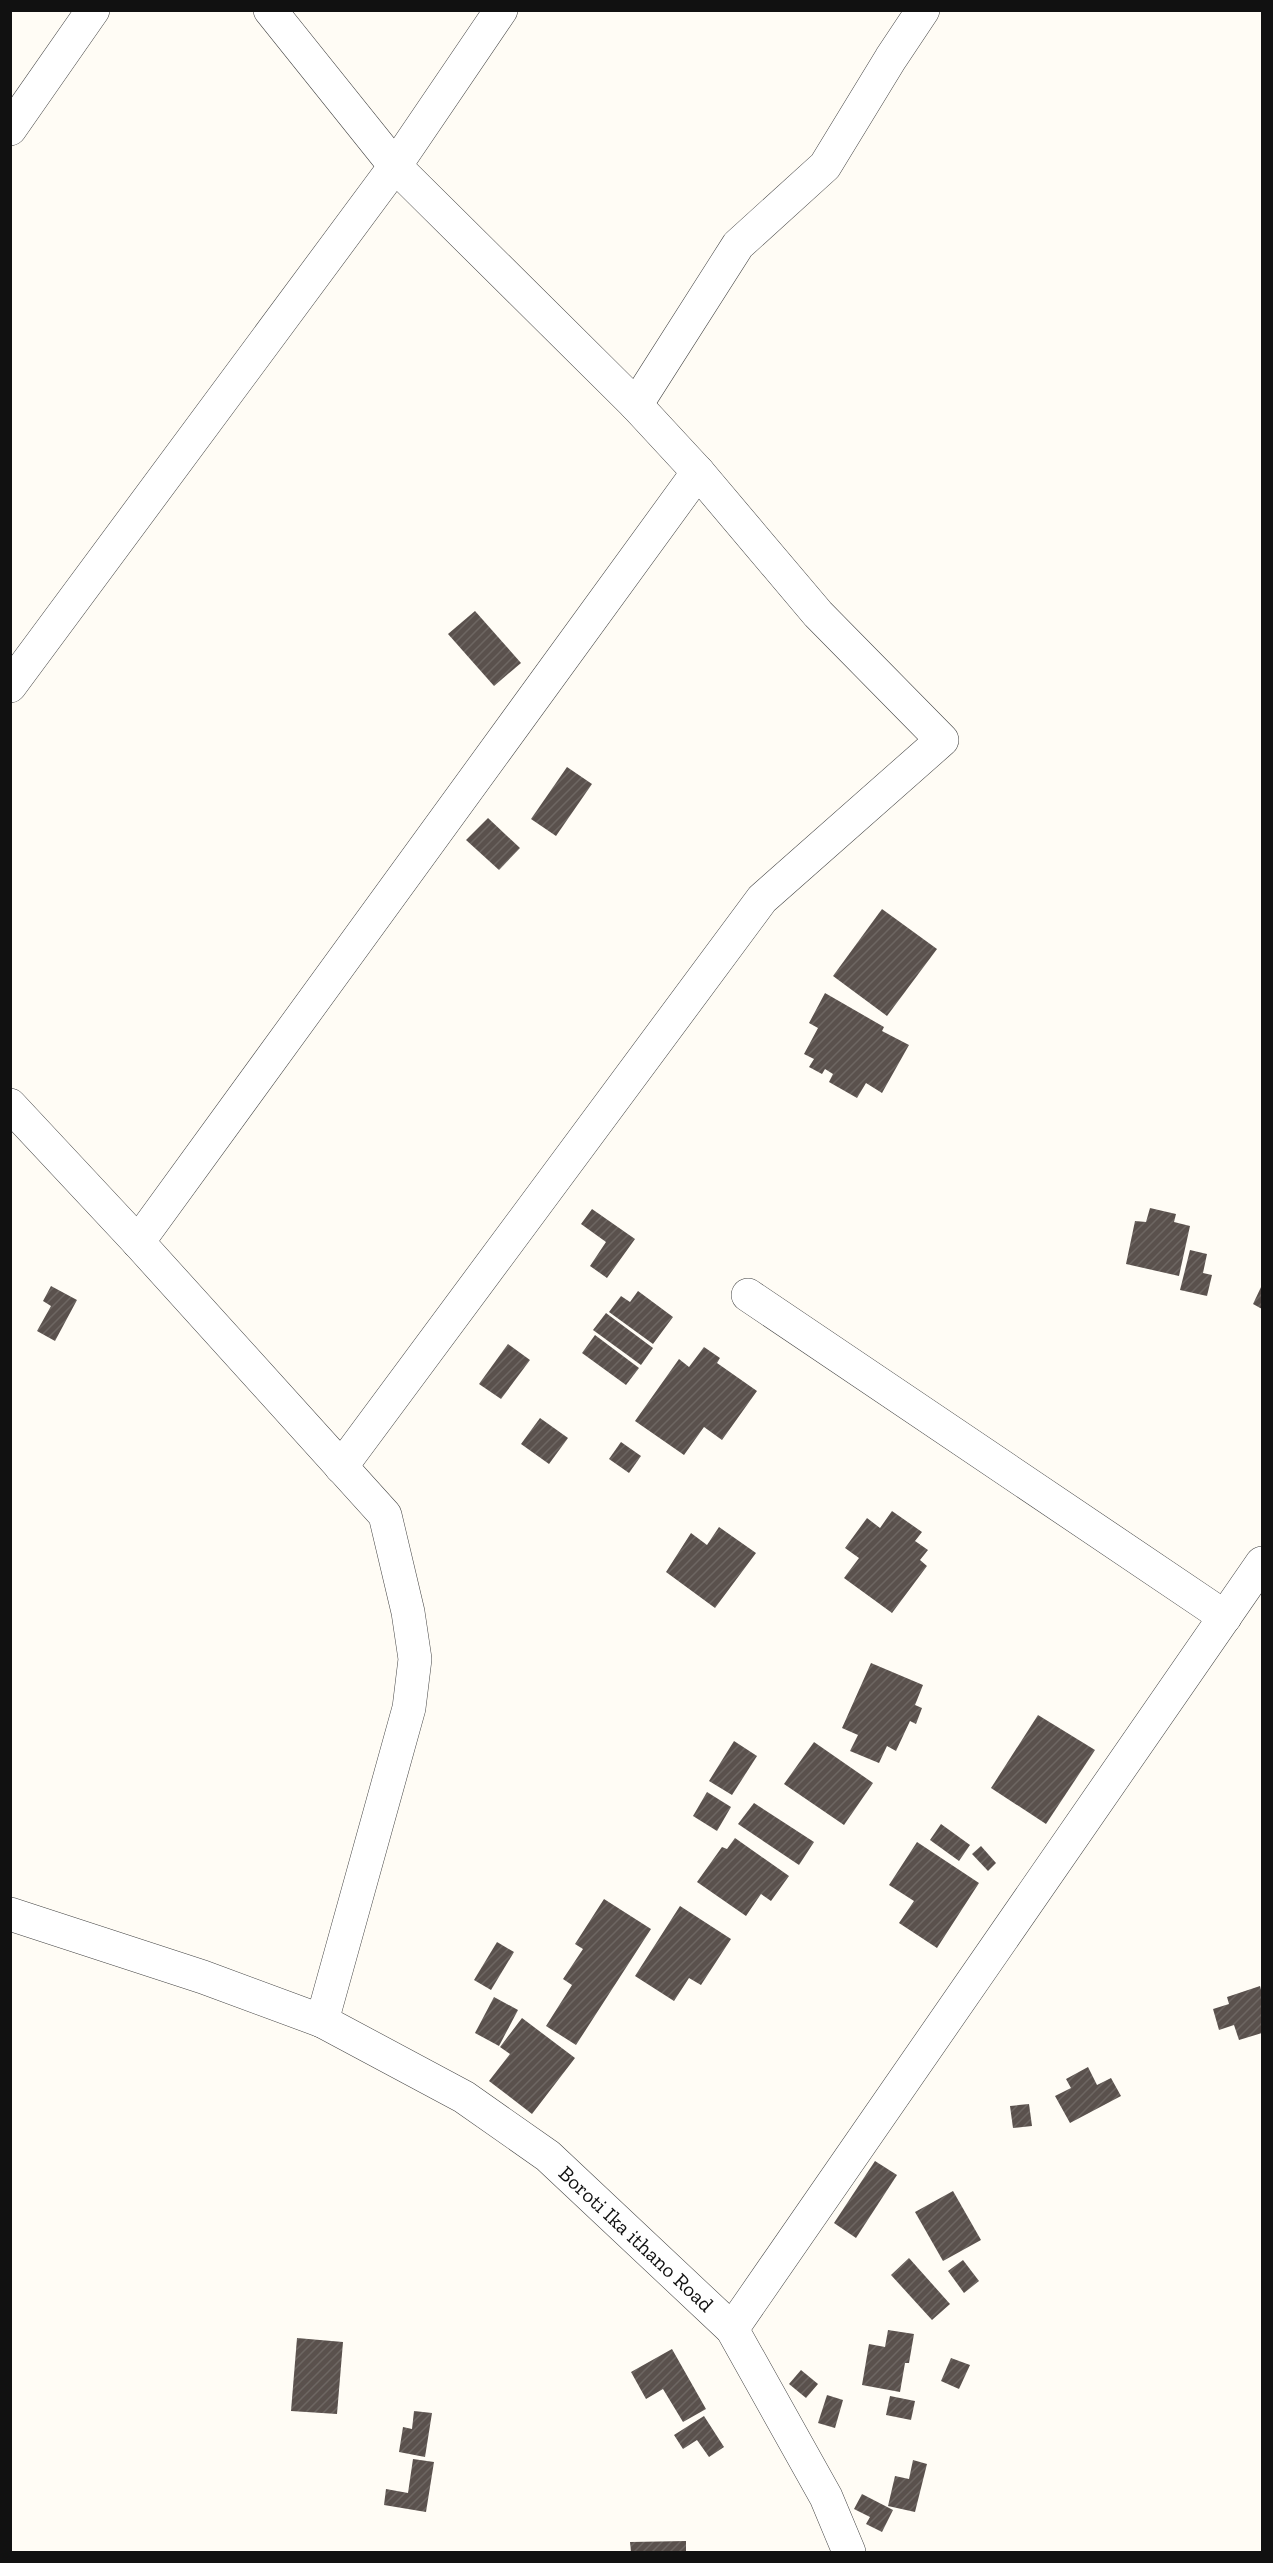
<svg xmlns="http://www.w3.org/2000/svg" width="1273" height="2563" viewBox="0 0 1273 2563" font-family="'Zilla Slab',serif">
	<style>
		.building { fill: url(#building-hatch) }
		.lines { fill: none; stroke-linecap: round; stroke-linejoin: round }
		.street-casing { stroke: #444; stroke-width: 34 }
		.street { stroke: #fff; stroke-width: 33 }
		.labels { text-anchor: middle; stroke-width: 6; stroke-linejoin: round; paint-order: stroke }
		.street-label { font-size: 21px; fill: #111; stroke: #fff }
	</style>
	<defs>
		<pattern id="building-hatch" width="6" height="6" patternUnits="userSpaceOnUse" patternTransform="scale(1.5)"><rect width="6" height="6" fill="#5a514d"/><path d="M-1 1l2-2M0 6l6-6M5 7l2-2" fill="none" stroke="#6d6662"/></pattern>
	</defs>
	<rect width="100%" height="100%" fill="#fffcf5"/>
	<g class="building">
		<polygon points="475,611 521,663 494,686 448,634"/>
		<polygon points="567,767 592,784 556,836 531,819"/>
		<polygon points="488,818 520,848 499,870 466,840"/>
		<polygon points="882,909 937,949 887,1016 833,976"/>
		<polygon points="825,993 884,1027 882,1031 909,1045 882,1093 866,1083 857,1098 829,1082 833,1074 825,1069 822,1074 809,1067 814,1059 804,1054 818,1028 809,1023"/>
		<polygon points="1150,1208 1176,1214 1174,1222 1190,1226 1179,1276 1126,1264 1135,1221 1146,1222"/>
		<polygon points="592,1209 635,1239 607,1278 590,1266 606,1242 581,1224"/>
		<polygon points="1190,1250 1207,1254 1203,1273 1212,1275 1207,1296 1180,1290"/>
		<polygon points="1262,1285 1262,1309 1253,1304"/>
		<polygon points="51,1286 77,1300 55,1341 37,1331 51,1306 43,1301"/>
		<polygon points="638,1291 673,1317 653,1344 609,1312 621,1296 630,1302"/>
		<polygon points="606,1313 653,1348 641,1365 593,1330"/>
		<polygon points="595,1335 639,1368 626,1385 582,1353"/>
		<polygon points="508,1344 530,1360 501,1399 479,1384"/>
		<polygon points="704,1347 720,1358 717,1363 757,1391 722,1440 704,1427 684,1455 635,1421 679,1359 689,1367"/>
		<polygon points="540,1418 568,1438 549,1464 521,1444"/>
		<polygon points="621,1442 641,1456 629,1473 609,1459"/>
		<polygon points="892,1511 922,1532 915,1541 928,1550 920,1560 927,1566 892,1613 844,1578 859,1558 845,1548 867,1518 880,1528"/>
		<polygon points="719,1527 756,1553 715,1608 666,1572 691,1533 707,1545"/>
		<polygon points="871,1663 923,1685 915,1705 922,1708 916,1724 910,1721 896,1751 887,1746 879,1763 850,1751 858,1735 842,1728"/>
		<polygon points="1038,1715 1095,1750 1046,1824 991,1788"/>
		<polygon points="734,1741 757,1756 732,1795 709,1781"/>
		<polygon points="814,1742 873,1783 844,1825 784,1784"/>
		<polygon points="707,1792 731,1807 717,1831 693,1816"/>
		<polygon points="754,1803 814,1842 799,1865 738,1824"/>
		<polygon points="941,1824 970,1845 959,1861 930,1840"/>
		<polygon points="735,1838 789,1876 771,1901 761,1894 746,1916 697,1882 722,1847 727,1849"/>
		<polygon points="917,1842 979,1883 937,1948 899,1923 914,1901 889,1885"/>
		<polygon points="981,1846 996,1863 988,1871 972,1854"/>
		<polygon points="604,1899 651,1929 576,2045 546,2026 572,1985 563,1979 583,1949 575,1944"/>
		<polygon points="680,1906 731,1939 701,1985 689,1978 674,2001 635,1976"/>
		<polygon points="497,1942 514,1952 491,1990 474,1980"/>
		<polygon points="1260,1986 1262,1993 1262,2033 1239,2040 1234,2025 1219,2030 1213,2009 1229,2004 1227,1997"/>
		<polygon points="494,1997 518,2010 499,2046 475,2033"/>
		<polygon points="522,2018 575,2058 532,2114 489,2081 510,2054 500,2047"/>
		<polygon points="1088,2067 1097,2085 1111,2078 1121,2096 1070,2123 1055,2096 1071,2088 1066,2079"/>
		<polygon points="1029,2104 1032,2126 1013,2128 1010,2106"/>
		<polygon points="875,2161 897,2175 856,2238 834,2223"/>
		<polygon points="953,2191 981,2240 943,2261 915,2212"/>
		<polygon points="909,2258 950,2304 932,2320 891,2275"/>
		<polygon points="963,2260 979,2281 964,2293 948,2271"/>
		<polygon points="888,2330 914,2334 909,2363 905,2363 900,2392 862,2385 869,2344 885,2347"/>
		<polygon points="297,2338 343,2342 337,2414 291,2411"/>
		<polygon points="672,2349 706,2409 683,2422 663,2389 646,2399 631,2372"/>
		<polygon points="951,2358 970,2365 959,2389 941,2381"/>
		<polygon points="801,2370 818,2384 806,2398 789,2384"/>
		<polygon points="827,2395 843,2400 835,2428 818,2423"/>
		<polygon points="890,2396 915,2401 911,2420 886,2415"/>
		<polygon points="414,2411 432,2413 425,2457 399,2452 403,2427 412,2429"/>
		<polygon points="704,2416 724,2447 709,2457 697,2440 683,2449 674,2435"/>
		<polygon points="413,2459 434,2462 426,2512 384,2505 386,2489 408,2493"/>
		<polygon points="913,2460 927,2464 915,2512 888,2506 895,2476 909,2479"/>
		<polygon points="862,2494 893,2510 882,2532 866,2524 870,2517 854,2509"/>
		<polygon points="686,2541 686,2552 631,2552 630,2542"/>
	</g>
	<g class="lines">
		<defs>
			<g id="street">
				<polyline points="270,10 395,166 636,405 698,472 818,614 942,740 762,899 341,1467"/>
				<polyline points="10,129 93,10"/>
				<polyline points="636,405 738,245 825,166 891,58 923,10"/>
				<polyline points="10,686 395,166 501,10"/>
				<polyline points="10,1105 138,1242 385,1515 408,1612 415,1659 409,1708 322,2021"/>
				<polyline points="138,1242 698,472"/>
				<polyline points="748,1295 1225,1617"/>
				<polyline points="10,1914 203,1977 322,2021 464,2097 548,2156 732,2329 826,2497 849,2552"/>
				<polyline points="732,2329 1262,1563"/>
			</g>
		</defs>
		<use href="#street" class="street-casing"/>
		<use href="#street" class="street"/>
	</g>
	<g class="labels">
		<g class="street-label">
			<text transform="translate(636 2239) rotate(43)" y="7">Boroti Ika ithano Road</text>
		</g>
	</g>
	<rect width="1273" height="2563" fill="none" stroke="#111111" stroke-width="24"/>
</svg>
